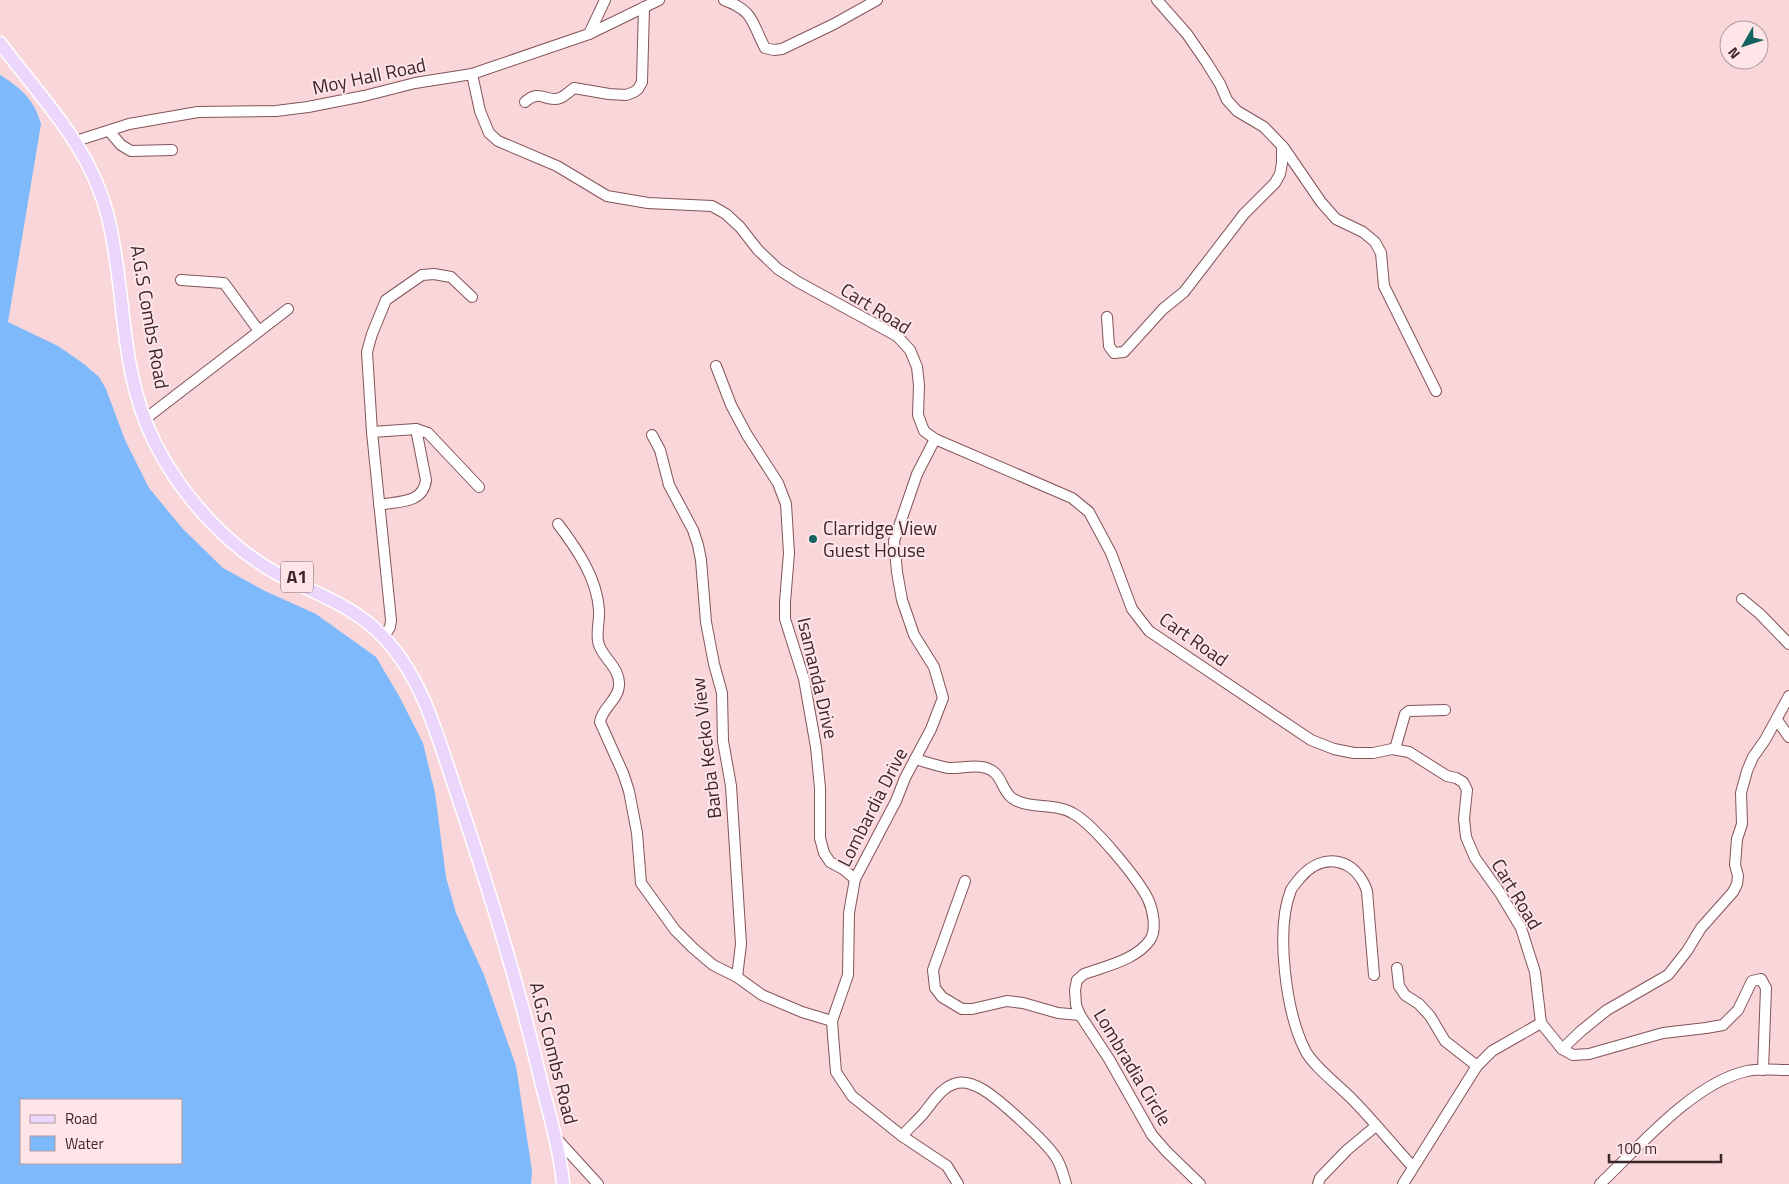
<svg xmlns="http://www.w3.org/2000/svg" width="1789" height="1184" viewBox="0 0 1789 1184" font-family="'Titillium Web',sans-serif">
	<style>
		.water { fill: #7eb9fc; fill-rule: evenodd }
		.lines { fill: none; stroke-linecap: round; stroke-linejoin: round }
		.minor-casing { stroke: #845459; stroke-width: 12 }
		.major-casing { stroke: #fff; stroke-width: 15 }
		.minor { stroke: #fff; stroke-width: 10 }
		.major { stroke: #edd6fb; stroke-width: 12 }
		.poi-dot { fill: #126260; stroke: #fee6e8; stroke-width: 2 }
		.labels { text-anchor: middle; stroke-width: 4; stroke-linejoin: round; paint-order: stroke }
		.shield { fill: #fee6e8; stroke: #776062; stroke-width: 1 }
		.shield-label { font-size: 18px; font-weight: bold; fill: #3d2729 }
		.street-label { font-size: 19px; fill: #3d2729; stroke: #fee6e8 }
		.poi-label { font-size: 19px; fill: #3d2729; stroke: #fee6e8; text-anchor: start }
	</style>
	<rect width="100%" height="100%" fill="#f8d6d9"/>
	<path class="water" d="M0,75c21,13 34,24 41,49l-33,198 50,24 26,18 15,13 7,12 19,51 24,48 34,41 40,39 42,23 51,23 60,43 23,39 24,47 12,50 11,84 10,36 28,62 32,91 16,105 -1,13h-531zM21,1100h160v63h-160z"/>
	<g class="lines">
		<defs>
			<g id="minor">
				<path d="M724,0c30,11 27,21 41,48l9,2 8,-1 52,-25 43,-24"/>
				<polyline points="1157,0 1187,34 1207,63 1220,84 1227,100 1237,111 1264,127 1284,148 1321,202 1336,219 1363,232 1375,242 1381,253 1384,286 1436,391"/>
				<polyline points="589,34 605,0"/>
				<polyline points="472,74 480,111 489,133 498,141 557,166 607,196 648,203 712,206 726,214 740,227 758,250 778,269 798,282 897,336 910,350 917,367 919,385 918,415 924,431 935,439 1072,498 1089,512 1111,553 1132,609 1149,631 1311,740 1334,749 1354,753 1373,753 1392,749 1409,752 1447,776 1456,778 1463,782 1467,790 1464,819 1466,837 1475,858 1500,893 1521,928 1535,972 1541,1023 1562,1049 1573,1055 1589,1054 1663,1033 1706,1028 1723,1025 1738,1010 1752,981 1761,979 1766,988 1763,1070"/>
				<path d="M525,102c15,-14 21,1 35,-4 5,-2 10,-7 14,-10l35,6 17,1 8,-3 4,-3 4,-7 2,-75"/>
				<polyline points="109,131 121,145 131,151 172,150"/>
				<polyline points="76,141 129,124 198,112 276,111 308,107 364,96 415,83 472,74 589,34 659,0"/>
				<polyline points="181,280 224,283 259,331"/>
				<polyline points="1107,317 1109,346 1114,353 1124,352 1163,309 1184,292 1244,214 1275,183 1280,174 1282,163 1282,146"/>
				<polyline points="716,366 731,405 747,435 778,483 786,504 789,553 785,602 785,619 804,679 816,747 820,788 820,838 824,853 830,862 843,869 855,879"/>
				<polyline points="145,419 288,309"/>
				<polyline points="372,432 416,429 428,433 479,487"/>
				<polyline points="652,435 660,450 669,485 693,530 698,545 701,560 706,622 714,664 722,693 723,741 731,786 741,944 737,977"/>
				<polyline points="935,439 917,474 894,541 897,572 902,600 914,635 934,667 943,698 931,729 905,778 896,801 855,879 849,913 848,975 832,1021 833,1035 836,1072 852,1096 902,1136 947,1166 958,1184"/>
				<path d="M379,505c20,-4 44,-1 47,-25l-10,-51"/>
				<path d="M558,524c19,25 39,54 41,86 1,11 -4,25 0,35 4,13 22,24 20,41 -1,14 -17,22 -19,36l23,51 6,18 8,42 4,50 34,47 18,18 20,17 24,12 25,18 40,17 30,9"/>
				<polyline points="1742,599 1760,614 1789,644"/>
				<polyline points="383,638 390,627 391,620 372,432 367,352 372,334 386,300 422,275 434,274 451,277 472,297"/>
				<polyline points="1777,720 1789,737"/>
				<polyline points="1395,749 1405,714 1409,711 1445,710"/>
				<path d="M915,759c11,3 23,7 33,9 12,1 27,-4 38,0 16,4 15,22 26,30 16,12 44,4 62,16 20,11 64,65 74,85 5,11 9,31 2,41 -14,20 -44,26 -66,34l-7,6 -2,10 1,15 4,10 29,44 43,76 14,16 34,33"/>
				<polyline points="965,881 933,970 935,988 942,997 962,1009 972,1009 1007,1001 1023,1003 1058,1013 1080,1015"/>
				<polyline points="1397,968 1399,986 1405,995 1419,1004 1430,1016 1445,1041 1477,1066"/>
				<path d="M1374,975l-7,-84c-11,-33 -44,-40 -67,-13 -3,4 -7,8 -9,12 -16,40 -5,122 14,160 8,16 32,34 45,47 22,22 42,47 63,70"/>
				<polyline points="1562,1049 1581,1031 1607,1010 1668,975 1687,951 1701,928 1733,892 1737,884 1738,876 1735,865 1737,839 1742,824 1741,793 1747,771 1753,757 1765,740 1789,696"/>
				<path d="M902,1136c7,-8 15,-15 21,-22 10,-12 18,-27 34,-31 8,-2 18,2 25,6 16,9 62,51 73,67 6,8 8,18 11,28"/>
				<polyline points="557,1139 598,1184"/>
				<polyline points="1318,1184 1320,1178 1347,1150 1376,1126"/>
				<polyline points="1403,1184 1477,1066 1492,1051 1541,1023"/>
				<path d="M1600,1184c40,-38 93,-101 147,-113 13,-3 29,-1 42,-1"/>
			</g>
			<path id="major" d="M0,43c42,56 91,104 108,174 19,78 10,152 47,226 26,52 71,102 121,130 34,18 70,30 98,55 24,21 40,49 52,77 14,35 25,72 37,107 26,78 50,156 70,236 5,21 10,43 16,64 6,24 12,47 14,72"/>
		</defs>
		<use href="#minor" class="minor-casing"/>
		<use href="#major" class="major-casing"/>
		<use href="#minor" class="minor"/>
		<use href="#major" class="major"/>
	</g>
	<circle class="poi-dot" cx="813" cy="539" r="5"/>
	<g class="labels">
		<rect class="shield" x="281" y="561.5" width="32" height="31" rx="4"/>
		<g class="shield-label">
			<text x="297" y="583">A1</text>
		</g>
		<g class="street-label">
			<text transform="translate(369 76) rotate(-12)" y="7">Moy Hall Road</text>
			<text transform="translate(876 308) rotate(32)" y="7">Cart Road</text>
			<text transform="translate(150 317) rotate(80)" y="7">A.G.S Combs Road</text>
			<text transform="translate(1194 639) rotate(35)" y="7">Cart Road</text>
			<text transform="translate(818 678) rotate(77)" y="7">Isamanda Drive</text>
			<text transform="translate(706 748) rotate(-97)" y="7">Barba Kecko View</text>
			<text transform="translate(872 807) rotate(-63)" y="7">Lombardia Drive</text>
			<text transform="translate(1517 894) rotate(59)" y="7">Cart Road</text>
			<text transform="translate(554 1053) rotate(76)" y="7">A.G.S Combs Road</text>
			<text transform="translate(1133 1067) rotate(59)" y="7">Lombradia Circle</text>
		</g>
		<g class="poi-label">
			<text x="823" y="535">Clarridge View<tspan x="823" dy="22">Guest House</tspan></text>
		</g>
	</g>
	<rect x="20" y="1099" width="162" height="65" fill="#fee6e8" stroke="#b19a9c"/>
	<rect x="30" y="1115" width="25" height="8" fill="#edd6fb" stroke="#b19a9c"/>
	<text x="65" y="1124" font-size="15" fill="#3d2729">Road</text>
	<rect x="30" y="1136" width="25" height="15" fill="#7eb9fc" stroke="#b19a9c"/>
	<text x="65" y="1149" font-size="15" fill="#3d2729">Water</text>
	<g transform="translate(1744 45) rotate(231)"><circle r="24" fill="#fee6e8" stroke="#b19a9c"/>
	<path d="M0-4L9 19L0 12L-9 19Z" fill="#126260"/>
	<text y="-8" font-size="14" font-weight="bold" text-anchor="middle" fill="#3d2729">N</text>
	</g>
	<path d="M1609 1154v8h112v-8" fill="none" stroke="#3d2729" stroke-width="2.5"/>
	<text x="1616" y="1154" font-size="15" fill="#3d2729" stroke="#fee6e8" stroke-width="4" paint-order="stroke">100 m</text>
</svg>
